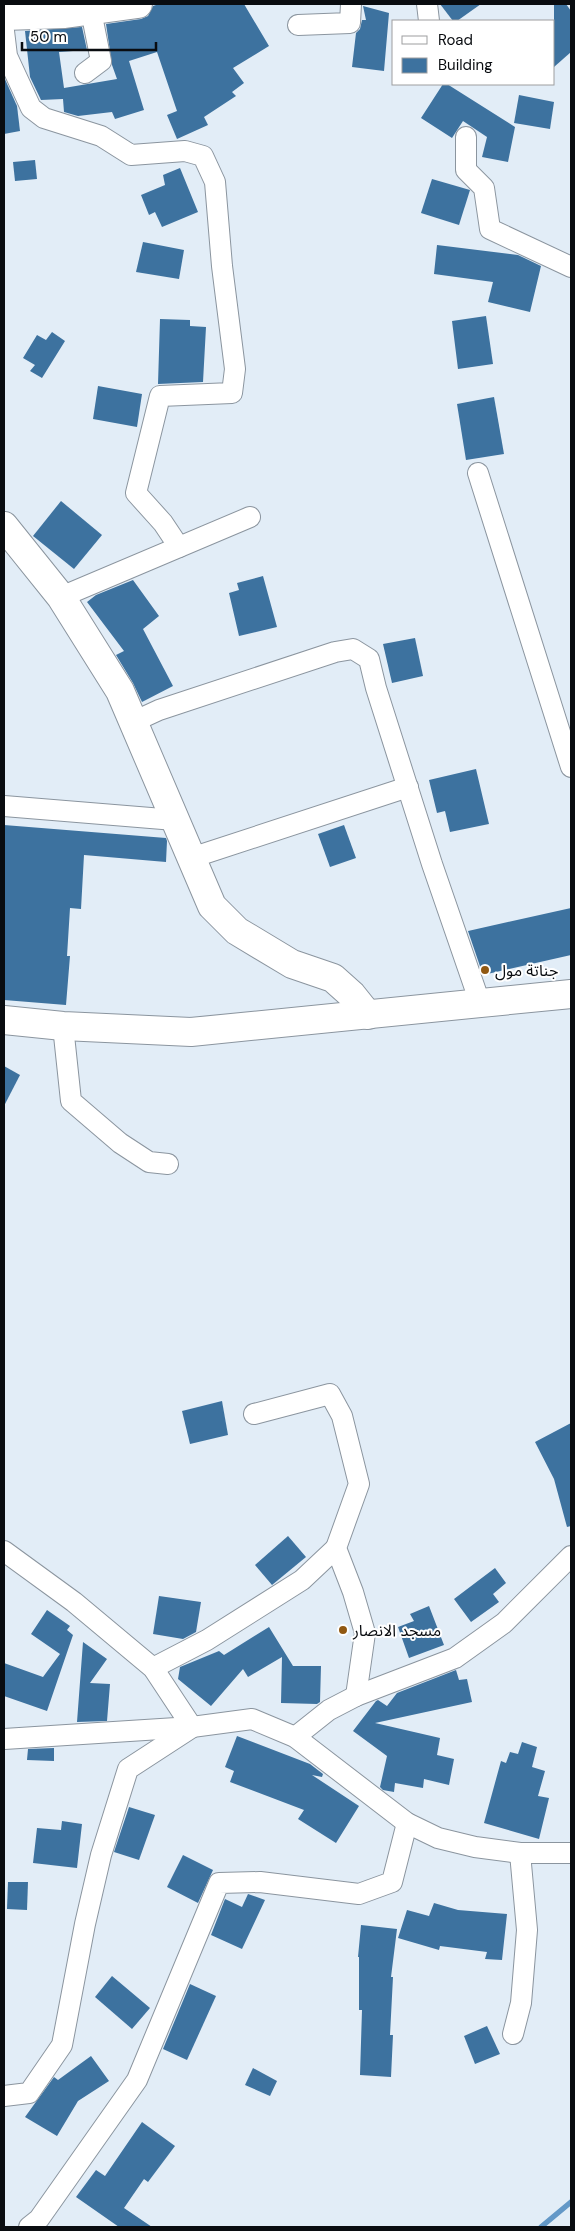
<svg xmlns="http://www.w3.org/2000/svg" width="575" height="2231" viewBox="0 0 575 2231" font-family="'DM Sans','Noto Sans Arabic',sans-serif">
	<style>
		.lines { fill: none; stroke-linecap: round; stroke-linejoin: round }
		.stream { stroke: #6398c7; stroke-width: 5.5 }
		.building { fill: #3d729f }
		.street-casing { stroke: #8b959f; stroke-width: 22 }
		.secondary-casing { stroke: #8b959f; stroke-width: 30 }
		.street { stroke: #fff; stroke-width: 20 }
		.secondary { stroke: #fff; stroke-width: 28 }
		.poi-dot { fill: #905811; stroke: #fff; stroke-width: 2 }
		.labels { text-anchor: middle; stroke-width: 4; stroke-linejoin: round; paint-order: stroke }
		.poi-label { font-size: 16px; fill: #090c10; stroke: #fff; text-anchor: start }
	</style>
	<rect width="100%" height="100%" fill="#e2edf7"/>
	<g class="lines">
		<polyline class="stream" points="541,2227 571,2202"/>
	</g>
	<g class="building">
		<polygon points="159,4 244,4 269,46 233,68 244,83 232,92 236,96 204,117 208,125 177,139 167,115 177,111 157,52 129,61 144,110 115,119 112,112 78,116 64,112 63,99 41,100 30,77 25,31 82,27 87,50 59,52 64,88 117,79 112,65 106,24 141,19 148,16 153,6"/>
		<polygon points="440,4 481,4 457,21 453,21"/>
		<polygon points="554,4 566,4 571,11 571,52 554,67"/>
		<polygon points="363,6 389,13 384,71 352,67 356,33 360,29 362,20 366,20"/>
		<polygon points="4,77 17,106 20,131 4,134"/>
		<polygon points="443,84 447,84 515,127 508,162 482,157 487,137 463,121 452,138 421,118"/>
		<polygon points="519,95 554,102 550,129 514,123"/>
		<polygon points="35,160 37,179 15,181 13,162"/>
		<polygon points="180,168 198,212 162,227 155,212 149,215 141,195 165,185 163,175"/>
		<polygon points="432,179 470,190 459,225 421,213"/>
		<polygon points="143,242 184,250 179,279 136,272"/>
		<polygon points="437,245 518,255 541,266 530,312 488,302 493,282 434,274"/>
		<polygon points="486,316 493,364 458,369 452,321"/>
		<polygon points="160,319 190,320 190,326 206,327 203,382 158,384"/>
		<polygon points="52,332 65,341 42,378 30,371 35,365 23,358 37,335 46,340"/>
		<polygon points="98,386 142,394 137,427 93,419"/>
		<polygon points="494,397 504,454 466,460 457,404"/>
		<polygon points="61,501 102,535 74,569 33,536"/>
		<polygon points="263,576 277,627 239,636 229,593 239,590 237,583"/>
		<polygon points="133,580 159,616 143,629 173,686 142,702 133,683 116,655 124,651 87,602 96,595"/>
		<polygon points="415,638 423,676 392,683 383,644"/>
		<polygon points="476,769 489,824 450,832 445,811 437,813 429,780"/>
		<polygon points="4,825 166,838 167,841 166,862 84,855 81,909 70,908 67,956 70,956 66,1005 4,1000"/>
		<polygon points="344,825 356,858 330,867 318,834"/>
		<polygon points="571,908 571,955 483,975 468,931"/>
		<polygon points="4,1066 20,1075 4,1106"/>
		<polygon points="222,1401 228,1435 190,1444 182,1411"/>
		<polygon points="571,1423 571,1526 567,1527 554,1479 535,1442"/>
		<polygon points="288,1536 306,1557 272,1585 255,1565"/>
		<polygon points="495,1568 506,1583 493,1594 499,1602 471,1622 454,1599"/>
		<polygon points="159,1596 201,1602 196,1632 183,1639 153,1634"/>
		<polygon points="429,1606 444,1645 409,1658 398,1627 414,1621 410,1614"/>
		<polygon points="47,1610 70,1626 67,1630 73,1635 47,1711 4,1696 4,1663 43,1677 60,1654 31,1634"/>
		<polygon points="269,1627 293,1666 321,1666 320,1702 317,1704 281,1703 282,1657 248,1677 243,1669 211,1706 178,1679 180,1667 219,1651 224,1655"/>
		<polygon points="83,1642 107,1659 90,1683 110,1684 107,1721 77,1722"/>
		<polygon points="456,1670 459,1680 467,1679 472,1702 375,1723 440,1738 437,1755 454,1759 449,1785 424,1779 423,1788 395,1783 394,1792 383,1790 380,1787 387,1756 353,1731 376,1701 378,1700 387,1706 397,1693"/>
		<polygon points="237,1736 310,1764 323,1774 322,1777 312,1775 359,1806 336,1843 298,1819 304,1810 230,1782 234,1771 225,1767"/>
		<polygon points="522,1742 537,1747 532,1767 545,1771 538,1796 549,1798 539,1839 484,1823 501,1761 506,1763 510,1752 518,1754"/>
		<polygon points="54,1748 54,1761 27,1760 28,1749"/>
		<polygon points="129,1807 155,1815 139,1860 114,1852"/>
		<polygon points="62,1821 82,1824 77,1868 33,1863 37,1828 61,1830"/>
		<polygon points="183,1855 213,1870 198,1903 167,1887"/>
		<polygon points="8,1882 28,1882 27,1910 7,1909"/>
		<polygon points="248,1894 265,1900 242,1949 211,1935 225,1899 242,1907"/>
		<polygon points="434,1903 458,1910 507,1914 502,1960 485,1959 487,1952 440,1946 439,1950 398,1938 407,1910 429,1916"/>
		<polygon points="361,1925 397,1929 391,1977 393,1977 390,2035 393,2035 391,2077 360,2075 362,2010 359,2010 359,1957 358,1957"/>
		<polygon points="112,1976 150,2008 132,2029 95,1997"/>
		<polygon points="190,1984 216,1996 187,2060 163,2049"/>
		<polygon points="487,2026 500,2054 475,2064 464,2036"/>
		<polygon points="91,2056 109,2081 78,2101 57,2136 25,2117 54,2077 58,2080"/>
		<polygon points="253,2068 277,2081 270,2096 245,2085"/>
		<polygon points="142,2122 175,2146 148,2182 144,2179 124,2208 152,2227 119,2227 76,2197 96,2170 105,2176"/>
	</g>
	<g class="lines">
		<defs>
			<g id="street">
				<polyline points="427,4 429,21"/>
				<polyline points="298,25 350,23 351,4"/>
				<polyline points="4,31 7,56 31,108 44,118 101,136 131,155 185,151 203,156 215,182 222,266 235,369 232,393 160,396 136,493 163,523 179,547"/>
				<polyline points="85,73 101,61 91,11"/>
				<polyline points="466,137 466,170 484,188 490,229 571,267"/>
				<polyline points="478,473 571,767"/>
				<polyline points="61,597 250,517"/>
				<polyline points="133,722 159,710 335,652 353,649 369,659 376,688 432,864 480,1003"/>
				<polyline points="4,806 175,820"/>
				<polyline points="191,858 408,787"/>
				<polyline points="63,1026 71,1101 120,1143 149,1162 168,1164"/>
				<polyline points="254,1414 330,1394 342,1416 359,1484 336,1548 353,1592 365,1633 356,1696"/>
				<polyline points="4,1551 74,1602 153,1668 192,1727"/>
				<polyline points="153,1668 207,1640 302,1580 336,1548"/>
				<polyline points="295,1737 329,1710 356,1696 455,1658 504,1623 571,1556"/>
				<polyline points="4,1739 192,1727 252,1719 295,1737 407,1823 438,1838 475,1847 520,1853 571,1853"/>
				<polyline points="513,2034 521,2003 527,1930 520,1853"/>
				<polyline points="4,2096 29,2093 62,2045 85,1924 101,1855 128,1769 191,1728"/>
				<polyline points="29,2227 39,2219 137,2080 219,1883 260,1882 359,1894 392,1882 407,1823"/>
			</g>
			<g id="secondary">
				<polyline points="4,16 65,14 138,4"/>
				<polyline points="4,526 61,597 120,691 212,906 237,931 292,964 333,978 352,995 368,1015"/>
				<polyline points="4,1020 63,1026 191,1032 571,994"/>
			</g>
		</defs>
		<use href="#street" class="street-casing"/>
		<use href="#secondary" class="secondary-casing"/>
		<use href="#street" class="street"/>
		<use href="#secondary" class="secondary"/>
	</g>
	<g class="poi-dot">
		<circle cx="485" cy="970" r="5"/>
		<circle cx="343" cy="1630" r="5"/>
	</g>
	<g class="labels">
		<g class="poi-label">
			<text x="495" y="976">جناتة مول</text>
			<text x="353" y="1636">مسجد الانصار</text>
		</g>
	</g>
	<rect width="575" height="2231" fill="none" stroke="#090c10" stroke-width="10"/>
	<rect x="392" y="20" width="162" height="65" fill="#ffffff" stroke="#9d9e9f"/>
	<rect x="402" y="36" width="25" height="8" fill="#ffffff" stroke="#9d9e9f"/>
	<text x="438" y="45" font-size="15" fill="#090c10">Road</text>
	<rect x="402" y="58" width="25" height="15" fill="#3d729f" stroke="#9d9e9f"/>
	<text x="438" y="70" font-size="15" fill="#090c10">Building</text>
	<path d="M22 42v8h134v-8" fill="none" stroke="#090c10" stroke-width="2.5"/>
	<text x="30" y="42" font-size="15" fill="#090c10" stroke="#ffffff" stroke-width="4" paint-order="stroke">50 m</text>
</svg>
